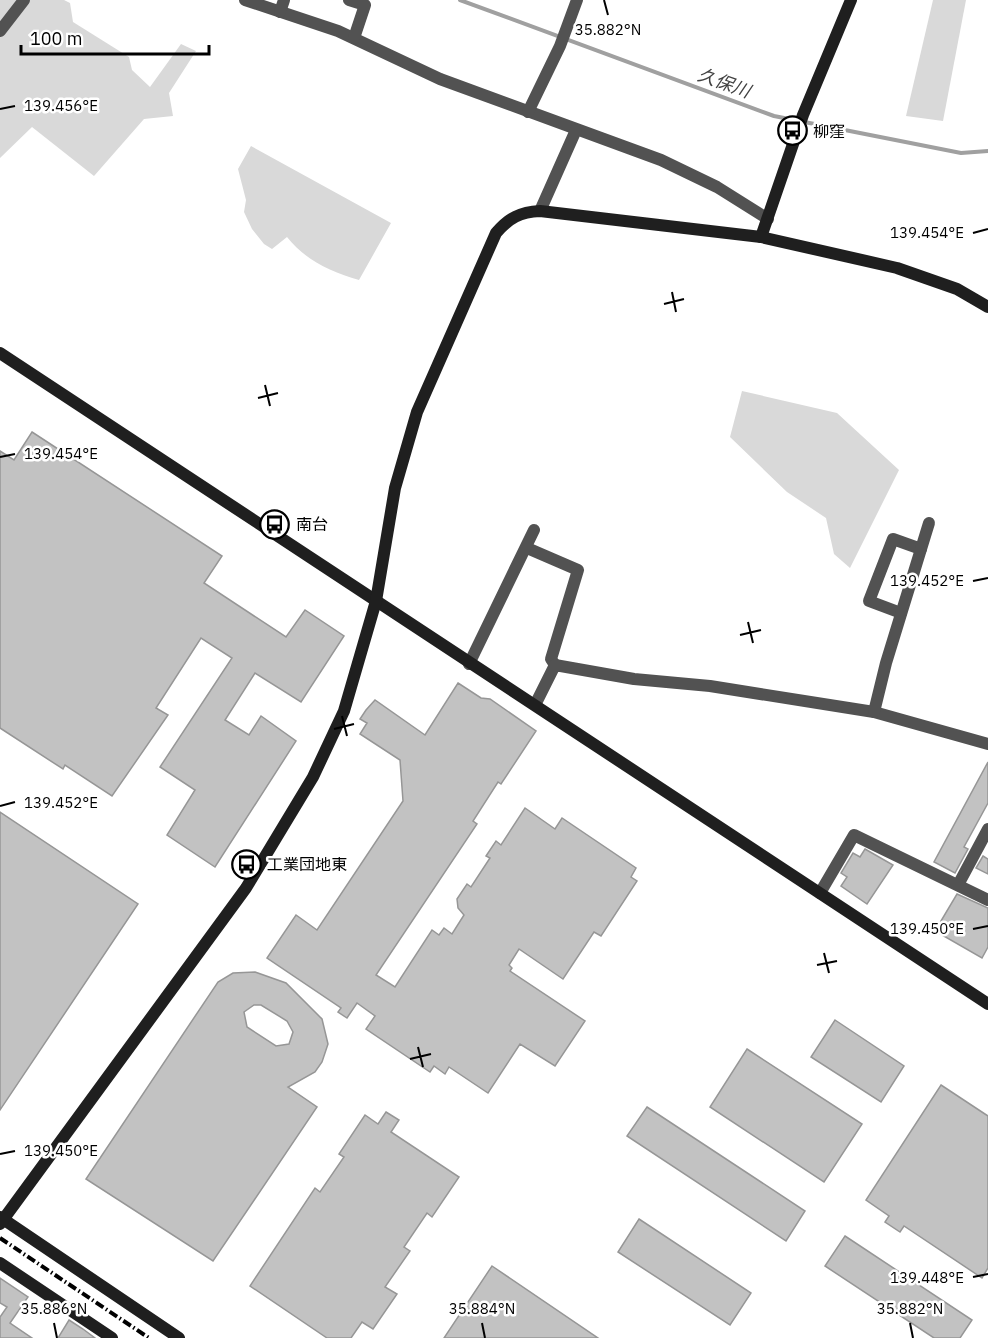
<svg xmlns="http://www.w3.org/2000/svg" width="988" height="1338" viewBox="0 0 988 1338" font-family="'IBM Plex Sans','Noto Sans JP',sans-serif">
	<style>
		.green { fill: #d9d9d9 }
		.lines { fill: none; stroke-linecap: round; stroke-linejoin: round }
		.stream { stroke: #a0a0a0; stroke-width: 4 }
		.building { fill: #c2c2c2; stroke: #969696; stroke-width: 1.5; fill-rule: evenodd }
		.street { stroke: #525252; stroke-width: 12 }
		.secondary { stroke: #1f1f1f; stroke-width: 12 }
		.rail { stroke: #000; stroke-width: 4; stroke-dasharray: 9 3 1.5 3; stroke-linecap: butt }
		.ticks { fill: none; stroke: #000; stroke-width: 2 }
		.labels { text-anchor: middle; stroke-width: 5; stroke-linejoin: round; paint-order: stroke }
		.poi-label { font-size: 16px; fill: #000; stroke: #fff; text-anchor: start }
		.water-label { font-size: 18px; font-style: italic; fill: #414141; stroke: #fff }
		.ticks-label { font-size: 15px; text-anchor: middle; fill: #000; stroke: #fff; stroke-width: 5; stroke-linejoin: round; paint-order: stroke }
	</style>
	<rect width="100%" height="100%" fill="#fff"/>
	<g class="green">
		<polygon points="0,0 64,0 70,3 73,22 129,57 132,70 150,87 181,44 196,51 169,93 173,116 144,119 94,176 32,127 0,158"/>
		<polygon points="933,0 966,0 943,121 906,116"/>
		<path d="M251,146l140,77 -32,57c-28,-8 -54,-20 -72,-43l-15,12 -8,-5 -12,-15 -8,-17 2,-12 -8,-31z"/>
		<polygon points="742,391 837,413 899,470 850,568 834,554 826,518 787,492 730,437"/>
	</g>
	<g class="lines">
		<polyline class="stream" points="460,0 774,116 961,153 988,151"/>
	</g>
	<g class="building">
		<polygon points="32,432 222,556 204,583 286,637 305,610 344,636 301,702 255,673 225,720 249,735 261,716 296,741 215,867 167,835 195,790 160,767 232,658 201,638 156,708 168,715 112,796 65,765 63,769 0,728 0,451 14,460"/>
		<polygon points="458,683 481,698 490,699 536,731 501,784 498,782 473,821 477,824 376,975 395,987 432,930 439,935 444,928 452,934 464,915 458,908 457,899 467,884 471,887 490,858 486,856 496,841 501,845 525,808 555,829 562,818 636,868 631,877 637,881 601,936 594,932 563,979 519,949 509,965 512,968 510,971 585,1021 555,1066 520,1044 488,1093 449,1067 445,1074 434,1066 430,1072 366,1029 375,1016 357,1003 347,1018 338,1012 341,1008 267,958 296,915 317,930 403,801 400,760 360,734 367,723 360,719 366,710 375,700 425,735"/>
		<polygon points="988,762 988,803 964,847 968,849 955,873 934,862"/>
		<polygon points="0,812 138,904 0,1110"/>
		<polygon points="865,849 893,865 867,904 841,886 847,877 841,873 853,853 860,857"/>
		<polygon points="983,856 988,859 988,874 976,868"/>
		<polygon points="957,894 988,908 988,947 982,958 935,931"/>
		<path d="M255,972l31,11 36,36 6,25 -6,18 -7,10 -27,15 29,20 -104,154 -127,-82 132,-197 15,-9zM254,1005h7l26,16 6,11 -4,12 -13,2 -29,-19 -3,-15z"/>
		<polygon points="835,1020 904,1066 881,1102 811,1057"/>
		<polygon points="747,1049 862,1124 824,1182 710,1107"/>
		<polygon points="941,1085 988,1116 988,1268 982,1278 904,1226 900,1232 885,1222 889,1216 866,1200"/>
		<polygon points="647,1107 805,1211 786,1241 627,1136"/>
		<polygon points="386,1112 399,1120 391,1132 459,1177 432,1217 427,1213 404,1247 410,1251 385,1287 397,1294 373,1329 362,1322 351,1338 327,1338 250,1286 315,1188 320,1192 344,1157 339,1154 365,1115 378,1124"/>
		<polygon points="639,1219 751,1293 730,1325 618,1252"/>
		<polygon points="845,1236 972,1320 960,1338 934,1338 825,1266"/>
		<polygon points="492,1266 598,1338 444,1338"/>
		<polygon points="0,1278 28,1297 10,1323 32,1338 0,1338 0,1317 7,1307 0,1303"/>
		<polygon points="69,1320 83,1329 95,1338 58,1338"/>
	</g>
	<g class="lines">
		<g class="street">
			<polyline points="245,0 338,31 440,79 661,160 717,187 768,219"/>
			<polyline points="349,0 365,5 354,38"/>
			<polyline points="280,12 284,0"/>
			<polyline points="0,31 24,0"/>
			<polyline points="528,112 560,46 577,0"/>
			<polyline points="540,211 576,130"/>
			<polyline points="527,548 578,570 551,659 555,665"/>
			<polyline points="901,613 869,601 893,539 921,549"/>
			<polyline points="469,664 534,530"/>
			<polyline points="535,705 555,665 634,679 710,686 874,712 988,744"/>
			<polyline points="874,712 886,663 929,523"/>
			<polyline points="958,885 988,829"/>
			<polyline points="820,893 854,835 988,900"/>
		</g>
		<g class="secondary">
			<polyline points="761,237 803,115 851,0"/>
			<polyline points="0,353 988,1004"/>
			<polyline points="0,1217 179,1338"/>
			<path d="M0,1224l246,-336 67,-111 31,-66 32,-110 19,-113 22,-76 79,-179c13,-15 24,-21 44,-22l221,26 136,31 60,21 31,18"/>
			<polyline points="0,1263 112,1338"/>
		</g>
		<polyline class="rail" points="0,1238 149,1338"/>
	</g>
	<path class="ticks" d="M604,0l4,15M0,109l15,-3M973,233l15,-4M672,292l4,20M664,304l20,-5M265,385l5,21M258,398l20,-5M0,457l15,-3M973,581l15,-3M748,622l5,21M740,635l21,-5M342,716l5,20M334,729l20,-5M0,806l15,-4M973,929l15,-3M824,953l5,20M817,965l20,-4M418,1047l5,20M410,1059l21,-5M0,1154l15,-3M973,1277l15,-3M54,1323l3,15M482,1323l3,15M910,1323l3,15"/>
	<defs>
		<symbol id="bus-ring" viewBox="-11 -11 22 22"><circle r="9.5" fill="#fff" stroke="#000" stroke-width="1.5"/><path d="M-5-6H5V4H4V6H2V4H-2V6H-4V4H-5ZM-3.5-4V0h7V-4ZM-3.5 1.2v1.5H-2V1.2ZM2 1.2v1.5H3.5V1.2Z" fill="#000"/></symbol>
	</defs>
	<g fill-rule="evenodd">
		<use href="#bus-ring" x="776" y="114" width="33" height="33"/>
		<use href="#bus-ring" x="258" y="508" width="33" height="33"/>
		<use href="#bus-ring" x="230" y="848" width="33" height="33"/>
	</g>
	<g class="labels">
		<g class="poi-label">
			<text x="813" y="137">柳窪</text>
			<text x="296" y="530">南台</text>
			<text x="267" y="870">工業団地東</text>
		</g>
		<g class="water-label">
			<text transform="translate(724 83) rotate(20)" y="6">久保川</text>
		</g>
	</g>
	<g class="ticks-label">
		<text x="608" y="35">35.882°N</text>
		<text x="61" y="111">139.456°E</text>
		<text x="927" y="238">139.454°E</text>
		<text x="61" y="459">139.454°E</text>
		<text x="927" y="586">139.452°E</text>
		<text x="61" y="808">139.452°E</text>
		<text x="927" y="934">139.450°E</text>
		<text x="61" y="1156">139.450°E</text>
		<text x="927" y="1283">139.448°E</text>
		<text x="54" y="1314">35.886°N</text>
		<text x="482" y="1314">35.884°N</text>
		<text x="910" y="1314">35.882°N</text>
	</g>
	<path d="M21 45v9h188v-9" fill="none" stroke="#000000" stroke-width="3"/>
	<text x="30" y="45" font-size="18" fill="#000000" stroke="#ffffff" stroke-width="4.5" paint-order="stroke">100 m</text>
</svg>
